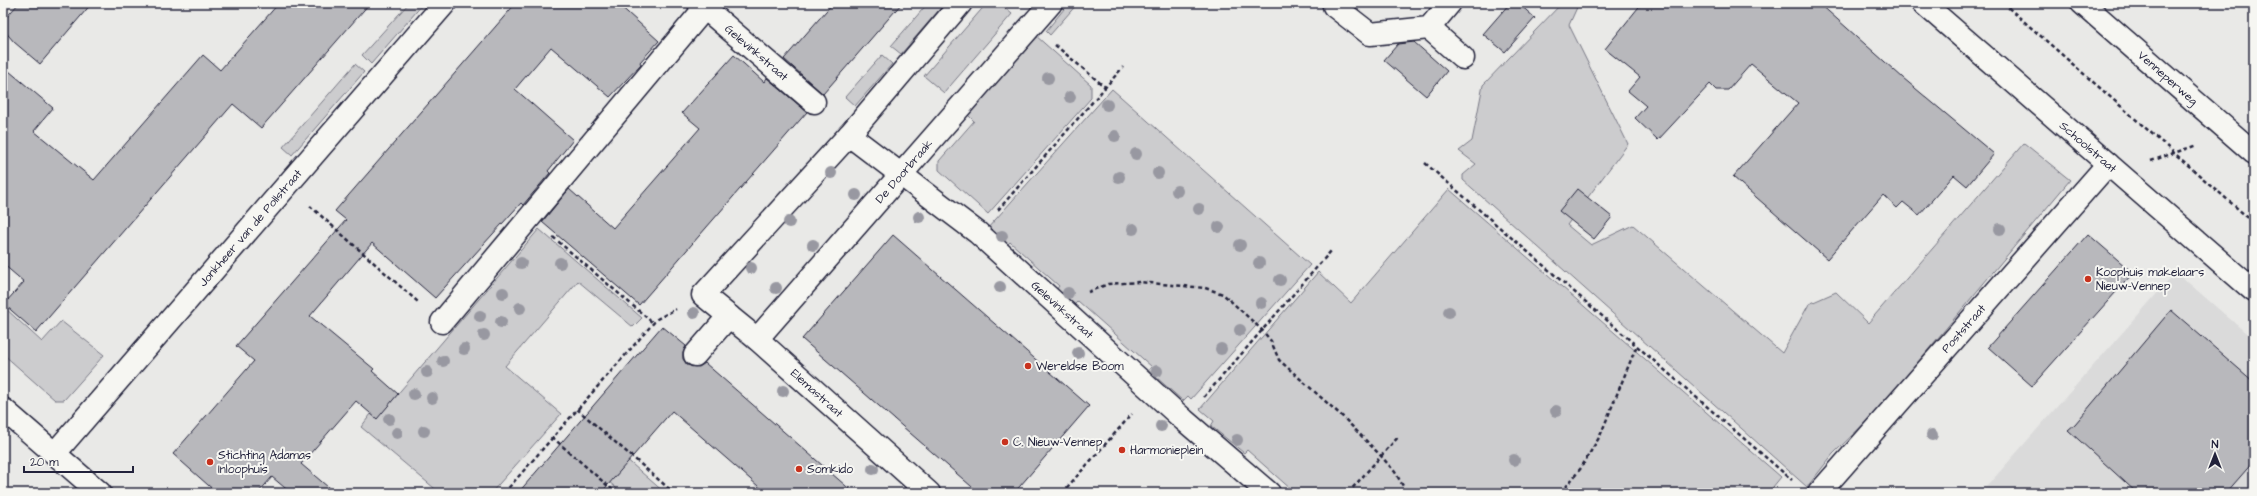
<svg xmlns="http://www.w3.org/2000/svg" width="2257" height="496" viewBox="0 0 2257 496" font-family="'Architects Daughter',sans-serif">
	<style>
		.built { fill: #dadada }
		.green { fill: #ccccce; stroke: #777784 }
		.building { fill: #b8b8bc; stroke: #22223b }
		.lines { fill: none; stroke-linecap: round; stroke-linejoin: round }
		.minor-casing { stroke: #22223b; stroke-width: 25 }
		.path { stroke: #22223b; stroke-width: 2.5; stroke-dasharray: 4 3; stroke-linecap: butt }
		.minor { stroke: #f6f6f2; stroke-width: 22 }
		.tree { fill: #9898a1 }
		.poi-dot { fill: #c8321e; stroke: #f6f6f2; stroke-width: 1.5 }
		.labels { text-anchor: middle; stroke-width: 4; stroke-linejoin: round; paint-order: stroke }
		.street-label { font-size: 12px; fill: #22223b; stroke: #f6f6f2 }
		.poi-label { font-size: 12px; fill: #22223b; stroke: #f6f6f2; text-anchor: start }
	</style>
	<rect width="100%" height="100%" fill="#e9e9e7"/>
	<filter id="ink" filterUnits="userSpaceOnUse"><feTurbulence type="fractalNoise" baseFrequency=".025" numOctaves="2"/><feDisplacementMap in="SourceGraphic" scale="8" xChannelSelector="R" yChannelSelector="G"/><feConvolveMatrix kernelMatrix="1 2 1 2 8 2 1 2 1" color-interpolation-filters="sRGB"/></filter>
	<g filter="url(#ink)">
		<polygon class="built" points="2176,272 2254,340 2254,493 1981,493"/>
		<g class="green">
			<polygon points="409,3 423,4 371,64 362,55"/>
			<polygon points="928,3 945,3 901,54 891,46"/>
			<polygon points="987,3 999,3 1012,14 944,93 924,76"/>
			<polygon points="1069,3 1078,3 1050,35 1046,31"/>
			<polygon points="1562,3 1579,3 1569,25 1628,144 1567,225 1591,245 1633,225 1782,353 1809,304 1836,292 1868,323 2024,143 2070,180 1877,411 1833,454 1807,487 1463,180 1463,175 1476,164 1459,151 1472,141 1483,85"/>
			<polygon points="1035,35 1091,85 1091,98 988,214 939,170 939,161 974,121 965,112"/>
			<polygon points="882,55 892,64 855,106 845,97"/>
			<polygon points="355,64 364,72 292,155 283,147"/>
			<polygon points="1112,89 1310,265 1191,399 1188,396 1183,401 1148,370 1152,367 1078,301 1074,305 1056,290 1059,286 1010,242 1006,246 987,229"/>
			<polygon points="1449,189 1781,477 1768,493 1292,493 1293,491 1247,450 1244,453 1211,426 1214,421 1200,409 1318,272 1351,303"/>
			<polygon points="539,229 642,318 633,327 578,281 505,366 561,414 491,493 440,493 361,427 371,414 377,418"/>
			<polygon points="4,307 42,342 61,321 104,355 64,400 55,400 3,354"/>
			<polygon points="591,428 665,493 622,493 572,450"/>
		</g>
		<g class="building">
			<polygon points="19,3 92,3 40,64 14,42 3,29 3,21"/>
			<polygon points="279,3 370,3 261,128 233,104 36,332 4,304 24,282 3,264 3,66 53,108 34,131 94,180 203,55 220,70"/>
			<polygon points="516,3 617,3 659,41 640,62 641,64 610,97 551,47 515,89 573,140 548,171 550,173 523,205 521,203 435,298 372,243 310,316 374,369 372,371 398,394 377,419 356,401 301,464 335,493 291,493 272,477 258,493 217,493 173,454 254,361 236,346 346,220 335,211"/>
			<polygon points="833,3 902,3 823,94 784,59"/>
			<polygon points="1510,3 1518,3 1535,18 1505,52 1483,34"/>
			<polygon points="1642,3 1819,3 1903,78 1994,154 1967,186 1954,175 1919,215 1903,202 1897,208 1883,195 1827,259 1733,177 1798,103 1751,64 1728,90 1716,90 1710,84 1658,140 1635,118 1646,106 1628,91 1640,77 1605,49"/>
			<polygon points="1414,42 1447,71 1426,96 1384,60 1398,44"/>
			<polygon points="734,55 764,82 767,78 807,112 639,305 542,222 569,189 613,228 700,128 682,113"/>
			<polygon points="1577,189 1612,217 1594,239 1559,211"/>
			<polygon points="2088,234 2133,273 2032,386 1988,347"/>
			<polygon points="893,235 1089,406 1014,493 979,493 802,339"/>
			<polygon points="2171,310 2254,382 2254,461 2226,493 2137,493 2068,430 2075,424"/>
			<polygon points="662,326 686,346 683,353 683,359 687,365 699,367 705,363 854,493 766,493 672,411 601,493 518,493"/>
		</g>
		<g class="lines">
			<defs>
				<g id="minor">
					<path id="s1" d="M699,3l115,99"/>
					<path id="s2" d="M1923,3l331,288"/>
					<path id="s3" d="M2082,3l172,150"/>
					<polyline points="1334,6 1370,34 1429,28 1450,3"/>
					<polyline points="1429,28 1463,58"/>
					<path id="s4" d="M849,135l129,98 206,187 85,73"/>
					<polyline points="442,322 709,3"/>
					<path id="s5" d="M757,339l294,-336"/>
					<polyline points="695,355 729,316"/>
					<polyline points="3,409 100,493"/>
					<path id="s6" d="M55,453l390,-450"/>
					<polyline points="929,493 757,339 703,295 849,135 961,3"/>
					<path id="s7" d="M1819,493l289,-329"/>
				</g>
			</defs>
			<use href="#minor" class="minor-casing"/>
			<g class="path">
				<polyline points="2003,3 2254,223"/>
				<polyline points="1055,45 1105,87"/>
				<polyline points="2151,161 2197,145"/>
				<polyline points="1425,163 1792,480"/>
				<polyline points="310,206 418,302"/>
				<polyline points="998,210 1123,67"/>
				<polyline points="553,237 653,323"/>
				<polyline points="1088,292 1108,284 1139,282 1205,288 1223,294 1262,330 1271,341 1279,360 1343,417 1381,456 1395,472 1407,493"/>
				<polyline points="1204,397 1331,251"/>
				<polyline points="577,409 674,493"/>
				<polyline points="552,437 616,493"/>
				<polyline points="504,493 657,319 676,309"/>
				<polyline points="1062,493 1132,414"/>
				<polyline points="1348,493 1399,436"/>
				<polyline points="1561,493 1581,468 1600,436 1637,345"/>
			</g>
			<use href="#minor" class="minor"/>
		</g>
		<g class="tree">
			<circle cx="1048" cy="78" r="6"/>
			<circle cx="1070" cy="97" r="6"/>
			<circle cx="1107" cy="105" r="6"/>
			<circle cx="1115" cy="136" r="6"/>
			<circle cx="1136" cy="154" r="6"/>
			<circle cx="831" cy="173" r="6"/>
			<circle cx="1158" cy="173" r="6"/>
			<circle cx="1119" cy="177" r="6"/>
			<circle cx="1177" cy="191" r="6"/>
			<circle cx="856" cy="195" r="6"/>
			<circle cx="1199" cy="209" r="6"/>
			<circle cx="919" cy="217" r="6"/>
			<circle cx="789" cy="222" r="6"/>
			<circle cx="1219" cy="227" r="6"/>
			<circle cx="1133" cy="229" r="6"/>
			<circle cx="2000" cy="229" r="6"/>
			<circle cx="1002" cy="236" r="6"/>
			<circle cx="813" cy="245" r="6"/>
			<circle cx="1240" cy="245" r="6"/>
			<circle cx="521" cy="263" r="6"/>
			<circle cx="560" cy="263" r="6"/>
			<circle cx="1259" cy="263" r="6"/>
			<circle cx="751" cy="268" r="6"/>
			<circle cx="1280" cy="280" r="6"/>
			<circle cx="1000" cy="287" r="6"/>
			<circle cx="776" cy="288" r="6"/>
			<circle cx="503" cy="293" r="6"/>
			<circle cx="1068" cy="293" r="6"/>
			<circle cx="1261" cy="303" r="6"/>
			<circle cx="520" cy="308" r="6"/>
			<circle cx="1449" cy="312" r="6"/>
			<circle cx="694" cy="313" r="6"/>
			<circle cx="480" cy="316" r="6"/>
			<circle cx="501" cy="322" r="6"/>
			<circle cx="1240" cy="330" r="6"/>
			<circle cx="484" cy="335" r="6"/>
			<circle cx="464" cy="349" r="6"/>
			<circle cx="1221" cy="349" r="6"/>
			<circle cx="1078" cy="353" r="6"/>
			<circle cx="443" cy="361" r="6"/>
			<circle cx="1157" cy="371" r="6"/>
			<circle cx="427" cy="372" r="6"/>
			<circle cx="783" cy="391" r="6"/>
			<circle cx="414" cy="394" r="6"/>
			<circle cx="432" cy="398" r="6"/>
			<circle cx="1556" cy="411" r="6"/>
			<circle cx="389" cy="419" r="6"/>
			<circle cx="1161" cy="426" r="6"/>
			<circle cx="424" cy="431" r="6"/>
			<circle cx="397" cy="433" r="6"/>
			<circle cx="1932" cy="435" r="6"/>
			<circle cx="1237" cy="440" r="6"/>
			<circle cx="1514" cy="460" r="6"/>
			<circle cx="873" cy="469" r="6"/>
		</g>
	</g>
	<g class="poi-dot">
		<circle cx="2088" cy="279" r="4"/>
		<circle cx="1028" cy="366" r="4"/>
		<circle cx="1005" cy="442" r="4"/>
		<circle cx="1122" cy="450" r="4"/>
		<circle cx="210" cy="462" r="4"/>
		<circle cx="799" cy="469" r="4"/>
	</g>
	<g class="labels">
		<g class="street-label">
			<text dy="4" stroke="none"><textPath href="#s1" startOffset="76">Gelevinkstraat</textPath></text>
			<text dy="4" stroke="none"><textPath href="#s3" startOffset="114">Venneperweg</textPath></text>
			<text dy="4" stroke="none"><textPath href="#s2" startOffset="219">Schoolstraat</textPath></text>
			<text dy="4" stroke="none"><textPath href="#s5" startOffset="223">De Doorbraak</textPath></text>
			<text dy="4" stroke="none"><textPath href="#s6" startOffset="298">Jonkheer van de Pollstraat</textPath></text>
			<text dy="4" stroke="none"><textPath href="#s4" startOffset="276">Gelevinkstraat</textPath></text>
			<text dy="4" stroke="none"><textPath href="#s7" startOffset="219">Poststraat</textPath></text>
			<text transform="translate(817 393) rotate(42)" y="4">Elemastraat</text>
		</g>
		<g class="poi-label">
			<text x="2096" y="276">Koophuis makelaars<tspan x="2096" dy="14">Nieuw-Vennep</tspan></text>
			<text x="1036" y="370">Wereldse Boom</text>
			<text x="1013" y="446">C. Nieuw-Vennep</text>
			<text x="1130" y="454">Harmonieplein</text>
			<text x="218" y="459">Stichting Adamas<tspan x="218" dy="14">Inloophuis</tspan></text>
			<text x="807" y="473">Somkido</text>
		</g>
	</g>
	<rect width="2257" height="496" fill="none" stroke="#f6f6f2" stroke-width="16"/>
	<rect x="8" y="8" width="2241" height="480" fill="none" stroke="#22223b" stroke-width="1.5" filter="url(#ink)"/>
	<g transform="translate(2215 454)" stroke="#f6f6f2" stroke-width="3" paint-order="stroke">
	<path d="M0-3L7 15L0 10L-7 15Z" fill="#22223b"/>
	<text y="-6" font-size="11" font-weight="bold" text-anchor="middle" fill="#22223b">N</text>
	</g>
	<path d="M24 466v6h109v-6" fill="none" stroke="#22223b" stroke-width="2"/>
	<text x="30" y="466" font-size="12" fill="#22223b" stroke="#f6f6f2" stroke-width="3" paint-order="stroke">20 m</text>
</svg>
